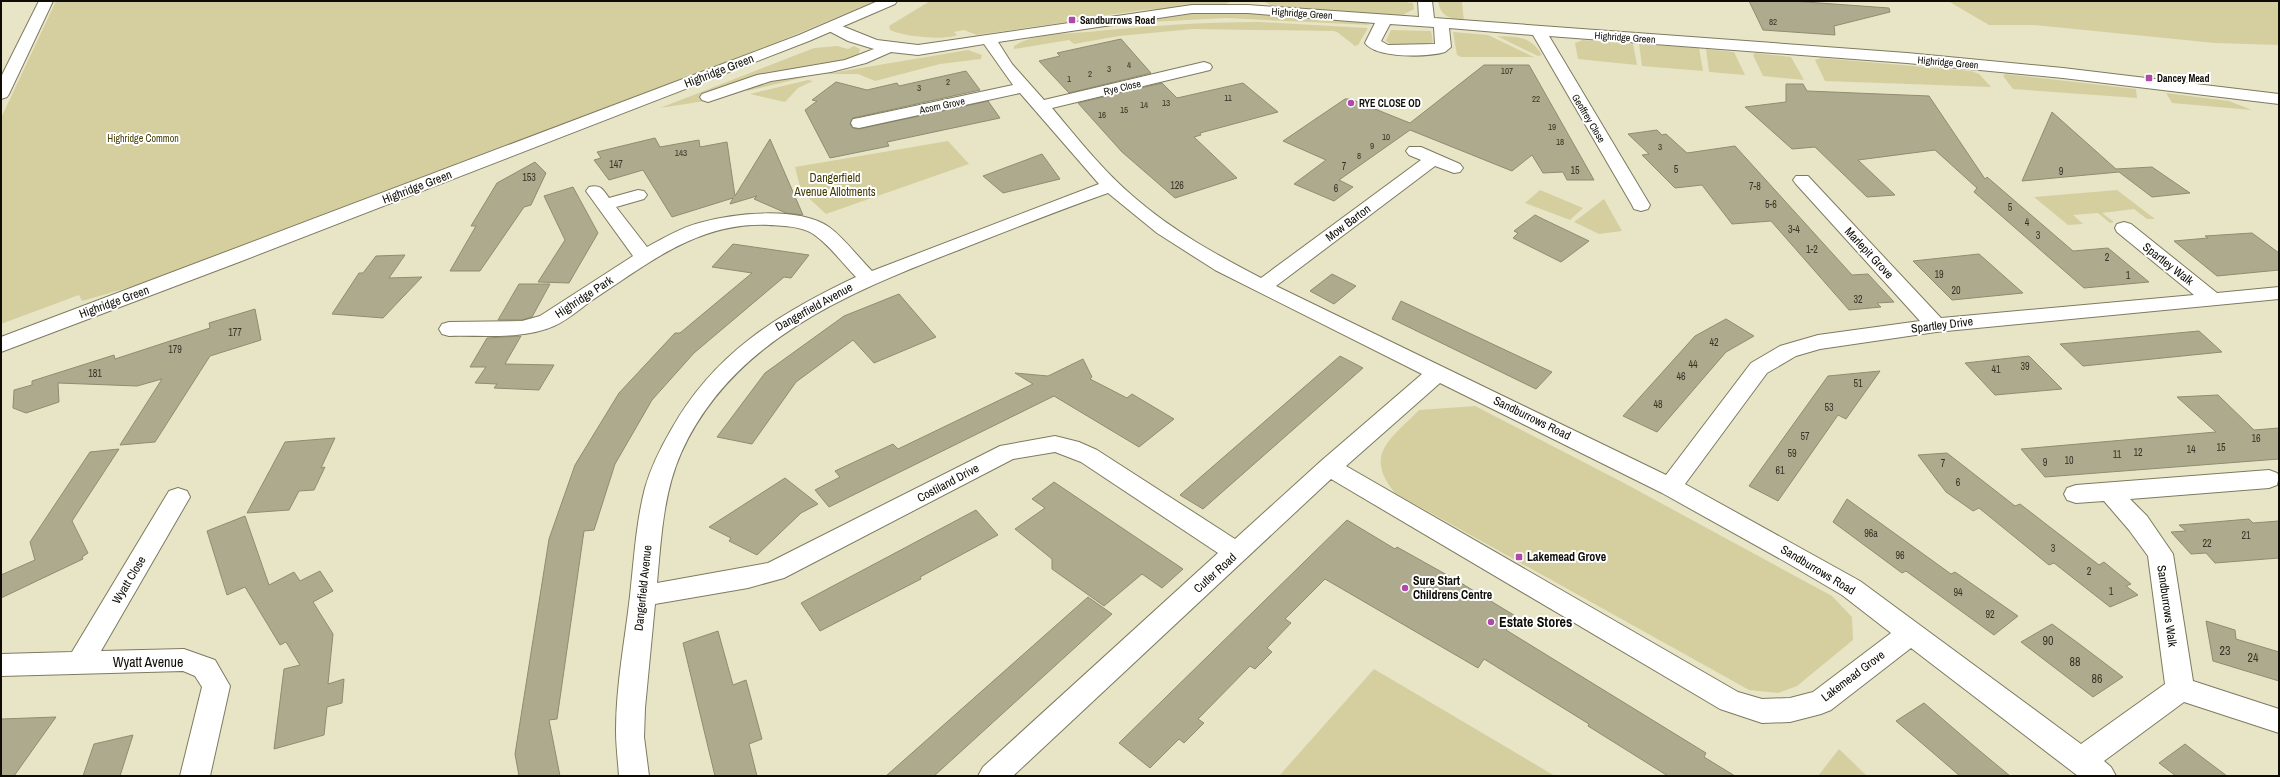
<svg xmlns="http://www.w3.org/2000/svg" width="2280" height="777" viewBox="0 0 2280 777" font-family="'Archivo Narrow',sans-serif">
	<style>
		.green { fill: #d5cf9f }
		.building { fill: #aeaa8e; stroke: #8f8c70 }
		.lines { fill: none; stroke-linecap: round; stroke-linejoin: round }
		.minor-casing { stroke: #7e7a5f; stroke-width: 2 }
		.highway-casing { stroke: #7e7a5f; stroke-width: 2 }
		.minor { fill: #fff; fill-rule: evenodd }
		.highway { fill: #fff; fill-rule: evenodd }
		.poi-dot { fill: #b048ab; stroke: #fff; stroke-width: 1.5 }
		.labels { text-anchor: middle; stroke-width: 4; stroke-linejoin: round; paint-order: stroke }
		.far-number-label { font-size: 9px; fill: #363426 }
		.far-street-label { font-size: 10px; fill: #0e0c04; stroke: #fff }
		.far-poi-label { font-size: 10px; font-weight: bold; fill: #0e0c04; stroke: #fff; text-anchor: start }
		.far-park-label { font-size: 10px; fill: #433b03; stroke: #fff }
		.number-label { font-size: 10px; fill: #363426 }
		.street-label { font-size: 12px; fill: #0e0c04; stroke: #fff }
		.park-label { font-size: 12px; fill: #433b03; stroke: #fff }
		.poi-label { font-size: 12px; font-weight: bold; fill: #0e0c04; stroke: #fff; text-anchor: start }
		.near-number-label { font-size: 12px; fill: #363426 }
		.near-poi-label { font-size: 14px; font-weight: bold; fill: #0e0c04; stroke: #fff; text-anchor: start }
		.near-street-label { font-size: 14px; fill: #0e0c04; stroke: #fff }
	</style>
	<rect width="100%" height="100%" fill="#e8e5c7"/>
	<g class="green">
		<polygon points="56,1 876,1 770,45 148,282 82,301 79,295 1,324 1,118"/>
		<path d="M930,1h302l-8,4 -81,5 -62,9 -2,-2 -13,2 1,3 -90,13 -13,-5 -10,2 3,3c-13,6 -55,1 -67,-5l-1,-4z"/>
		<polygon points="1263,1 1399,1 1413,3 1414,9 1403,15 1394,16 1272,6"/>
		<path d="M1438,1l24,1 2,19c-14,-2 -24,-5 -26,-20z"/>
		<polygon points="1948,1 2279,1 2279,45 2215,43 2034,25 1989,25"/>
		<polygon points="1219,12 1267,14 1362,21 1370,25 1226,18 1149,22 1065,32 1159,16"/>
		<path d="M1259,22l109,6 -10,17 -3,1 -18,-14 -4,-1 -140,-2 -74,7 -45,8 -5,-4 -55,9v-3c20,-13 51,-12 74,-14 58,-6 113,-10 171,-10z"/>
		<polygon points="1391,30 1431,31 1433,42 1429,45 1390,44 1386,41"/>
		<polygon points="1453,32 1488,35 1534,57 1461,57 1457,55"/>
		<path d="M1497,36c21,1 32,-1 45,19l-4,1z"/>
		<polygon points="1583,40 1633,44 1637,65 1578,59 1575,43"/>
		<polygon points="1639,44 1699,48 1703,71 1642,66"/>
		<path d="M837,46l11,3 6,-3 6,3c-1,7 -7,9 -14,11l-96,18 -51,19 6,4 -45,7 154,-60z"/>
		<polygon points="1706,49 1734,52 1745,75 1709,72"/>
		<polygon points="968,50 982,55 981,59 940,64 875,81 858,74 825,74"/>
		<polygon points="1755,53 1791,57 1804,80 1763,76 1753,55"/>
		<polygon points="1821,58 1971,71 1979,74 1991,87 1825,81 1815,60"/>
		<polygon points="2005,74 2136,89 2137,98 2013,89 2003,76"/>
		<polygon points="798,76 805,77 747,91 749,85"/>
		<polygon points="808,80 813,81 798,88 785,102 750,94"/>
		<polygon points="2166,93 2229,101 2252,110 2172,103"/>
		<polygon points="948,141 969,164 826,214 801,191 795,167"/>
		<polygon points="1540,190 1583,208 1570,220 1525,203"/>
		<polygon points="2117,190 2155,219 2147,219 2134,209 2102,213 2114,222 2110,223 2098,213 2073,215 2083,224 2068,225 2034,197"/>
		<polygon points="1604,199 1622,231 1599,234 1574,222"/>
		<path d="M1475,406l149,77 208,113 20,21 1,23 -56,46 -19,7 -29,-3 -354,-197c-32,-39 -4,-54 24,-83z"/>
		<polygon points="1374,669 1555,776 1279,776"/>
		<polygon points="1839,749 1867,776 1818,776"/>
	</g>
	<g class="building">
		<polygon points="1749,1 1792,1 1889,8 1890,12 1834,26 1835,35 1763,30"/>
		<polygon points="1121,39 1151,73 1069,93 1039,61 1060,56 1057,53"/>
		<polygon points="1484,65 1529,65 1594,180 1567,180 1563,172 1543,173 1532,155 1512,171 1410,130 1339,180 1353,187 1334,201 1294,184 1326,160 1283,141 1345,99 1350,99 1410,123"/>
		<polygon points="966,71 980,90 853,118 850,124 853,128 859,129 988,101 1000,118 887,142 889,146 830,158 805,110 817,101 812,100 836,82 867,90 897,83 899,86"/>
		<polygon points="1162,83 1177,98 1243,83 1278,112 1200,133 1201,135 1194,137 1237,178 1175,198 1122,152 1078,103"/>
		<polygon points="1786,84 1803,84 1807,91 1929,96 1985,179 1987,177 2073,251 2108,248 2149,282 2084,288 1974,192 1977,188 1935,150 1858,160 1895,195 1867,197 1815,147 1792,149 1745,107 1786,102"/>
		<polygon points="2052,112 2116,169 2152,167 2190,193 2152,197 2119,172 2022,181"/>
		<polygon points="1657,130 1662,135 1666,134 1687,153 1735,146 1852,275 1868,274 1894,302 1877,303 1881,307 1849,310 1771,221 1732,224 1702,185 1675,188 1642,155 1649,154 1628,134"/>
		<polygon points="655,138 660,147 699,140 700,147 727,142 735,196 770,139 803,215 786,213 754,199 757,196 730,204 733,198 672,217 643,170 609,180 594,160 601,158 597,152"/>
		<polygon points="1042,154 1060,179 1003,193 983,176"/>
		<polygon points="535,162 546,173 531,205 524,207 480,271 450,271 476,226 471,226 497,183"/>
		<polygon points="573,187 598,233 569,283 538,282 565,240 544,196"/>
		<polygon points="1535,215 1545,220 1589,241 1561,262 1513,238 1518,233 1514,231"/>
		<polygon points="2252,233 2279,253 2279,270 2217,276 2174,241 2208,238 2205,236"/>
		<polygon points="733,244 809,255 791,278 784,277 694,353 652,400 615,464 594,530 584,531 557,719 549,720 560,776 519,776 515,754 549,539 575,465 619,393 675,333 680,333 752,273 712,267"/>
		<polygon points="1979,254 2023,293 1952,300 1913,261"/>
		<polygon points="405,255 389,278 422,277 383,318 332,314 359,273 363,273 376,256"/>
		<polygon points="1332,274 1356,286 1334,304 1310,291"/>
		<polygon points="519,284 550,284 532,317 522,320 498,320"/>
		<polygon points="899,294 936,337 874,363 853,340 796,382 752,444 717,437 765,373 844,316"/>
		<polygon points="1401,301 1552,372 1536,389 1392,319"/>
		<polygon points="255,309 261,340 210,356 155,442 120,445 162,379 137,386 58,383 59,402 26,413 13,408 14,390 32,385 32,381 114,355 115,359 210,328 209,323"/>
		<polygon points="1726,319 1754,336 1726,352 1657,432 1623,416 1695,336"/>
		<polygon points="2199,331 2222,352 2083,366 2060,344"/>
		<polygon points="521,336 505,364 554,365 539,390 494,388 497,384 475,383 486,367 470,367 487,338"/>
		<polygon points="1340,356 1363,368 1203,509 1180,495"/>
		<polygon points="2029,356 2062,389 1995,395 1965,363"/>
		<polygon points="1083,359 1092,377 1090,379 1127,398 1132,394 1174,419 1139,447 1054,396 829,507 815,490 840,477 835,471 893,444 898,449 1033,384 1015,373 1048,376"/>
		<polygon points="1880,371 1846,419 1838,415 1778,501 1749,486 1828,376"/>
		<polygon points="2218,395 2254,430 2279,428 2279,459 2045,477 2021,449 2216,432 2177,397"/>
		<polygon points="335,438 321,468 325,467 314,490 299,491 289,510 247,513 285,442"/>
		<polygon points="119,449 72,521 88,553 82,557 83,559 1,598 1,575 35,560 30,542 90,452"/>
		<polygon points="1947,453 2015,506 2020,504 2099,565 2104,562 2131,584 2126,586 2138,595 2110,607 2054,563 2049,565 1979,508 1973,511 1946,492 1918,455"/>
		<polygon points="785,478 818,504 801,513 757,555 729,541 731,538 709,527"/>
		<polygon points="1054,482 1131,534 1183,569 1162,588 1142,574 1104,606 1052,569 1052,559 1015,529 1045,508 1032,499"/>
		<polygon points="1847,499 1951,574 1955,572 2018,616 1994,635 1906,571 1902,573 1833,522"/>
		<polygon points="976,510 998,535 920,577 921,579 820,631 801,603"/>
		<polygon points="245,516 269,585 294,572 300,581 320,571 333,591 313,602 333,634 328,684 344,679 342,703 327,707 324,735 274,749 284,669 300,665 286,642 280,645 245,587 227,595 207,531"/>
		<polygon points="2249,519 2253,523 2279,521 2279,558 2215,563 2206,553 2191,554 2171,532 2186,531 2179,525"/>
		<polygon points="1347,520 1395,549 1397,547 1456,580 1517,617 1506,630 1706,753 1704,757 1735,776 1668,776 1588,726 1589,724 1484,659 1478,668 1325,579 1285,619 1291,623 1267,648 1272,652 1255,669 1250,666 1198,719 1204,723 1184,743 1179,739 1150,768 1119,743"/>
		<polygon points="1088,597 1112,614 934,776 886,776"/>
		<polygon points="2206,621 2235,630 2236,639 2279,652 2279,681 2213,661"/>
		<polygon points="2052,624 2078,643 2123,677 2093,697 2021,642"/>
		<polygon points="718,631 733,685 746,680 762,739 749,744 757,776 715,776 683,643"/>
		<polygon points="1924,703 1974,746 2010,776 1960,776 1896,721"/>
		<polygon points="56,717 14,776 1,776 1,719"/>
		<polygon points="133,735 120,776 83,776 94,744"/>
		<polygon points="2185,744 2199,755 2227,776 2176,776 2159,763"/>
	</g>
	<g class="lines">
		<defs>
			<g id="minor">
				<polygon points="39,1 53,1 9,94 7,97 1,99 1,77"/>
				<path d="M1418,1h14l2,17 473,35 156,15 216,26v10l-216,-26 -156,-15 -358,-27 101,169 -2,4 -7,2 -7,-2 -2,-4 -99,-170 -84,-7 2,19 -6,5c-17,5 -68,7 -80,-9l10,-20 -127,-10h-56l-194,29 14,22 32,36 160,-38 6,2 2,3 -2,3 -158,38c26,31 51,63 83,90 38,33 82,57 126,80l160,-118 -12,-5 -3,-4 3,-4h12l39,17 3,4 -3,4 -6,1 -19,-7 -159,120 390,189 85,-112 29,-17 38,-11 102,-14 -124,-137 -3,-4 3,-4h12l133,142 253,-23 -77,-63 -2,-4 2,-4 7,-2 7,2 86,69 62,-6v12l-343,33 -116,17 -24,7 -29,17 -82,111 175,97 221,163 84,-60 -17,-128 -19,-26 -25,-29 -28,2 -9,-3 -3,-6 3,-6 9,-3 193,-15 8,3 2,3 -2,9 -8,3 -139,11 17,17 26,38 20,127 86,28v24l-95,-31 -80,59 7,6 5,9h-38l-167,-128 -80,62 -10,4 -31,8 -28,1 -42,-14 -389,-230 -318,297h-35l5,-9 235,-214 -137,-91 -26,-10 -42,7 -229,119 -36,10 -93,16 -10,104 -1,29 5,39h-30c-1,-15 -3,-30 -3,-45 0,-46 9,-91 14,-135 4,-37 6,-73 15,-108 6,-21 15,-39 26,-58 43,-77 107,-116 185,-153 -13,-13 -25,-30 -40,-41 -12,-10 -32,-10 -47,-11 -70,-3 -119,37 -175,74 -12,8 -26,21 -40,27 -32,14 -71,9 -105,10l-7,-2 -3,-5 3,-5 7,-2 73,-1 18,-5 93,-60 -47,-65 3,-4c11,-3 14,2 20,11l29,-8 6,1 3,4 -3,4 -28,8 31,40c17,-9 33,-19 52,-24 34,-10 99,-17 130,4 14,10 30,31 43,44l227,-87 -79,-91 -161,35 -6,-1 -2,-4 2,-4 6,-1 154,-33 -29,-41 -66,11 -27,-3 -25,11 -35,9 -60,9 -63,21 -6,-2 -2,-3 2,-3 55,-19 88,-15 29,-11 -26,-8 -21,-11 -3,-3 3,-3h10l40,16 41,5 274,-40h56l171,12zM1390,24l44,3 1,17 -47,1 -7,-4zM1108,193l49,40 58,37 207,104 -101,87 -86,78 -138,-89 -18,-8 -24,-6 -55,10 -232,117 -111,20c4,-44 6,-89 24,-130 51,-113 167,-160 275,-202 51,-20 101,-40 152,-58zM1440,383l222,110 122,68 58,34 49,38 -78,59 -23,6 -28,1 -24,-7 -392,-226z"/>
				<polygon points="178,488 187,491 190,497 101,651 184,649 215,660 230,686 210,776 180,776 202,687 195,676 183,671 1,676 1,654 72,652 169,491"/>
			</g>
			<polygon id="highway" points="878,1 897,1 895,4 809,41 239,262 1,352 1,337 799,35"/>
		</defs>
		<use href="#minor" class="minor-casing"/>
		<use href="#highway" class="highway-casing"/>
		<use href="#minor" class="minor"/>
		<use href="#highway" class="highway"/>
	</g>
	<g class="poi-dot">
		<rect x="1068" y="16" width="8" height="8" rx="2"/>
		<rect x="2145" y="74" width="8" height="8" rx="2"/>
		<circle cx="1351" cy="103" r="4"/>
		<rect x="1515" y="553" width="8" height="8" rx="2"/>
		<circle cx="1405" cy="588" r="4"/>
		<circle cx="1491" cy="622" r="4"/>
	</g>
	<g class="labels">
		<g class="far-number-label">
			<text x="1773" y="25">82</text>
			<text x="1129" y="68">4</text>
			<text x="1109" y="72">3</text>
			<text x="1507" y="74">107</text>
			<text x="1090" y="77">2</text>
			<text x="1069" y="82">1</text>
			<text x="948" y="85">2</text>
			<text x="919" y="91">3</text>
			<text x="1228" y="101">11</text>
			<text x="1536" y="102">22</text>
			<text x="1166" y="106">13</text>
			<text x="1144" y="108">14</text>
			<text x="1124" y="113">15</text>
			<text x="1102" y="118">16</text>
			<text x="1552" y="130">19</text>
			<text x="1386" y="140">10</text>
			<text x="1560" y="145">18</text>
			<text x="1372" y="149">9</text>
			<text x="1660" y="150">3</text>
			<text x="681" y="156">143</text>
			<text x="1359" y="159">8</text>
		</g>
		<g class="far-street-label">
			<text transform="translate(1302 13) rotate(4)" y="4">Highridge Green</text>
			<text transform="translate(1625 37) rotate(4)" y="4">Highridge Green</text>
			<text transform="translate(1948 62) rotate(5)" y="4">Highridge Green</text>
			<text transform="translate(1122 87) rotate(-13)" y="4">Rye Close</text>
			<text transform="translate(942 105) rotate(-12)" y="4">Acorn Grove</text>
			<text transform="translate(1589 118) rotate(59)" y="4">Geoffrey Close</text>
		</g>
		<g class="far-poi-label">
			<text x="1080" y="24">Sandburrows Road</text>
			<text x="2157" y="82">Dancey Mead</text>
			<text x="1359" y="107">RYE CLOSE OD</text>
		</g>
		<g class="far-park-label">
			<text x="143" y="142">Highridge Common</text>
		</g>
		<g class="number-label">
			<text x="616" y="168">147</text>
			<text x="1344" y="170">7</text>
			<text x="1676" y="173">5</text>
			<text x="1575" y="174">15</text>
			<text x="2061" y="175">9</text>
			<text x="529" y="181">153</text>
			<text x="1177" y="189">126</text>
			<text x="1755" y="190">7-8</text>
			<text x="1336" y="192">6</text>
			<text x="1771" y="208">5-6</text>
			<text x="2010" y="211">5</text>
			<text x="2027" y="226">4</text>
			<text x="1794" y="233">3-4</text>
			<text x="2038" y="239">3</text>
			<text x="1812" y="253">1-2</text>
			<text x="2107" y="261">2</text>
			<text x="1939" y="278">19</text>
			<text x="2128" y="279">1</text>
			<text x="1956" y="294">20</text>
			<text x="1858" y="303">32</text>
			<text x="235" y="336">177</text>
			<text x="1714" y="346">42</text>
			<text x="175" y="353">179</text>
			<text x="1693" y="368">44</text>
			<text x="2025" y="370">39</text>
			<text x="1996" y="373">41</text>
			<text x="95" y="377">181</text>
			<text x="1681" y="380">46</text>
			<text x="1858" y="387">51</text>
			<text x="1658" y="408">48</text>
			<text x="1829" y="411">53</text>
			<text x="1805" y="440">57</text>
			<text x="2256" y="442">16</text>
			<text x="2221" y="451">15</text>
			<text x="2191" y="453">14</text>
			<text x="2138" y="456">12</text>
			<text x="1792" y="457">59</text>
			<text x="2117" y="458">11</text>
			<text x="2069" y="464">10</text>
			<text x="2045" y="466">9</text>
			<text x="1943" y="467">7</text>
			<text x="1780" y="474">61</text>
			<text x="1958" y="486">6</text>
			<text x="1871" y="537">96a</text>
			<text x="2246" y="539">21</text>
			<text x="2207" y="547">22</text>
			<text x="2053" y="552">3</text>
			<text x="1900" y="559">96</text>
			<text x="2089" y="575">2</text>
			<text x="2111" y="595">1</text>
			<text x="1958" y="596">94</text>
			<text x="1990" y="618">92</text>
		</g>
		<g class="street-label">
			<text transform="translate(719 71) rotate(-21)" y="4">Highridge Green</text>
			<text transform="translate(417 187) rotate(-21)" y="4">Highridge Green</text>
			<text transform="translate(1348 223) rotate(-37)" y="4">Mow Barton</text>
			<text transform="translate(1869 253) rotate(47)" y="4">Marlepit Grove</text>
			<text transform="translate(2168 264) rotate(38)" y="4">Spartley Walk</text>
			<text transform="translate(584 297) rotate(-33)" y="4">Highridge Park</text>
			<text transform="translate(114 302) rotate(-20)" y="4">Highridge Green</text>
			<text transform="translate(814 307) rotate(-29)" y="4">Dangerfield Avenue</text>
			<text transform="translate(1942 325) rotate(-7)" y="4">Spartley Drive</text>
			<text transform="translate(1532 418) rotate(26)" y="4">Sandburrows Road</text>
			<text transform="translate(948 483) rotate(-28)" y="4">Costiland Drive</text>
			<text transform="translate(1818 570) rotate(31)" y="4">Sandburrows Road</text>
			<text transform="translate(1215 573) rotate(-42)" y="4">Cutler Road</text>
			<text transform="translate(129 580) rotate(-59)" y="4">Wyatt Close</text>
			<text transform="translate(643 588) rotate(-84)" y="4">Dangerfield Avenue</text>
			<text transform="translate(2167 606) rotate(82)" y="4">Sandburrows Walk</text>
			<text transform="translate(1853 676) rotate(-37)" y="4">Lakemead Grove</text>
		</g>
		<g class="park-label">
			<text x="835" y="182">Dangerfield<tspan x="835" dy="14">Avenue Allotments</tspan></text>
		</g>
		<g class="poi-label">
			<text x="1527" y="561">Lakemead Grove</text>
			<text x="1413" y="585">Sure Start<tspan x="1413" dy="14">Childrens Centre</tspan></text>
		</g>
		<g class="near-number-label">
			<text x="2048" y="645">90</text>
			<text x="2225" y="655">23</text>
			<text x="2253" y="662">24</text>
			<text x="2075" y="666">88</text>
			<text x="2097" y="683">86</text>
		</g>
		<g class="near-poi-label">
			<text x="1499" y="627">Estate Stores</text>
		</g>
		<g class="near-street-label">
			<text x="148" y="667">Wyatt Avenue</text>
		</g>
	</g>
	<rect width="2280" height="777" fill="none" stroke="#0e0c04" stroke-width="4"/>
</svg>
